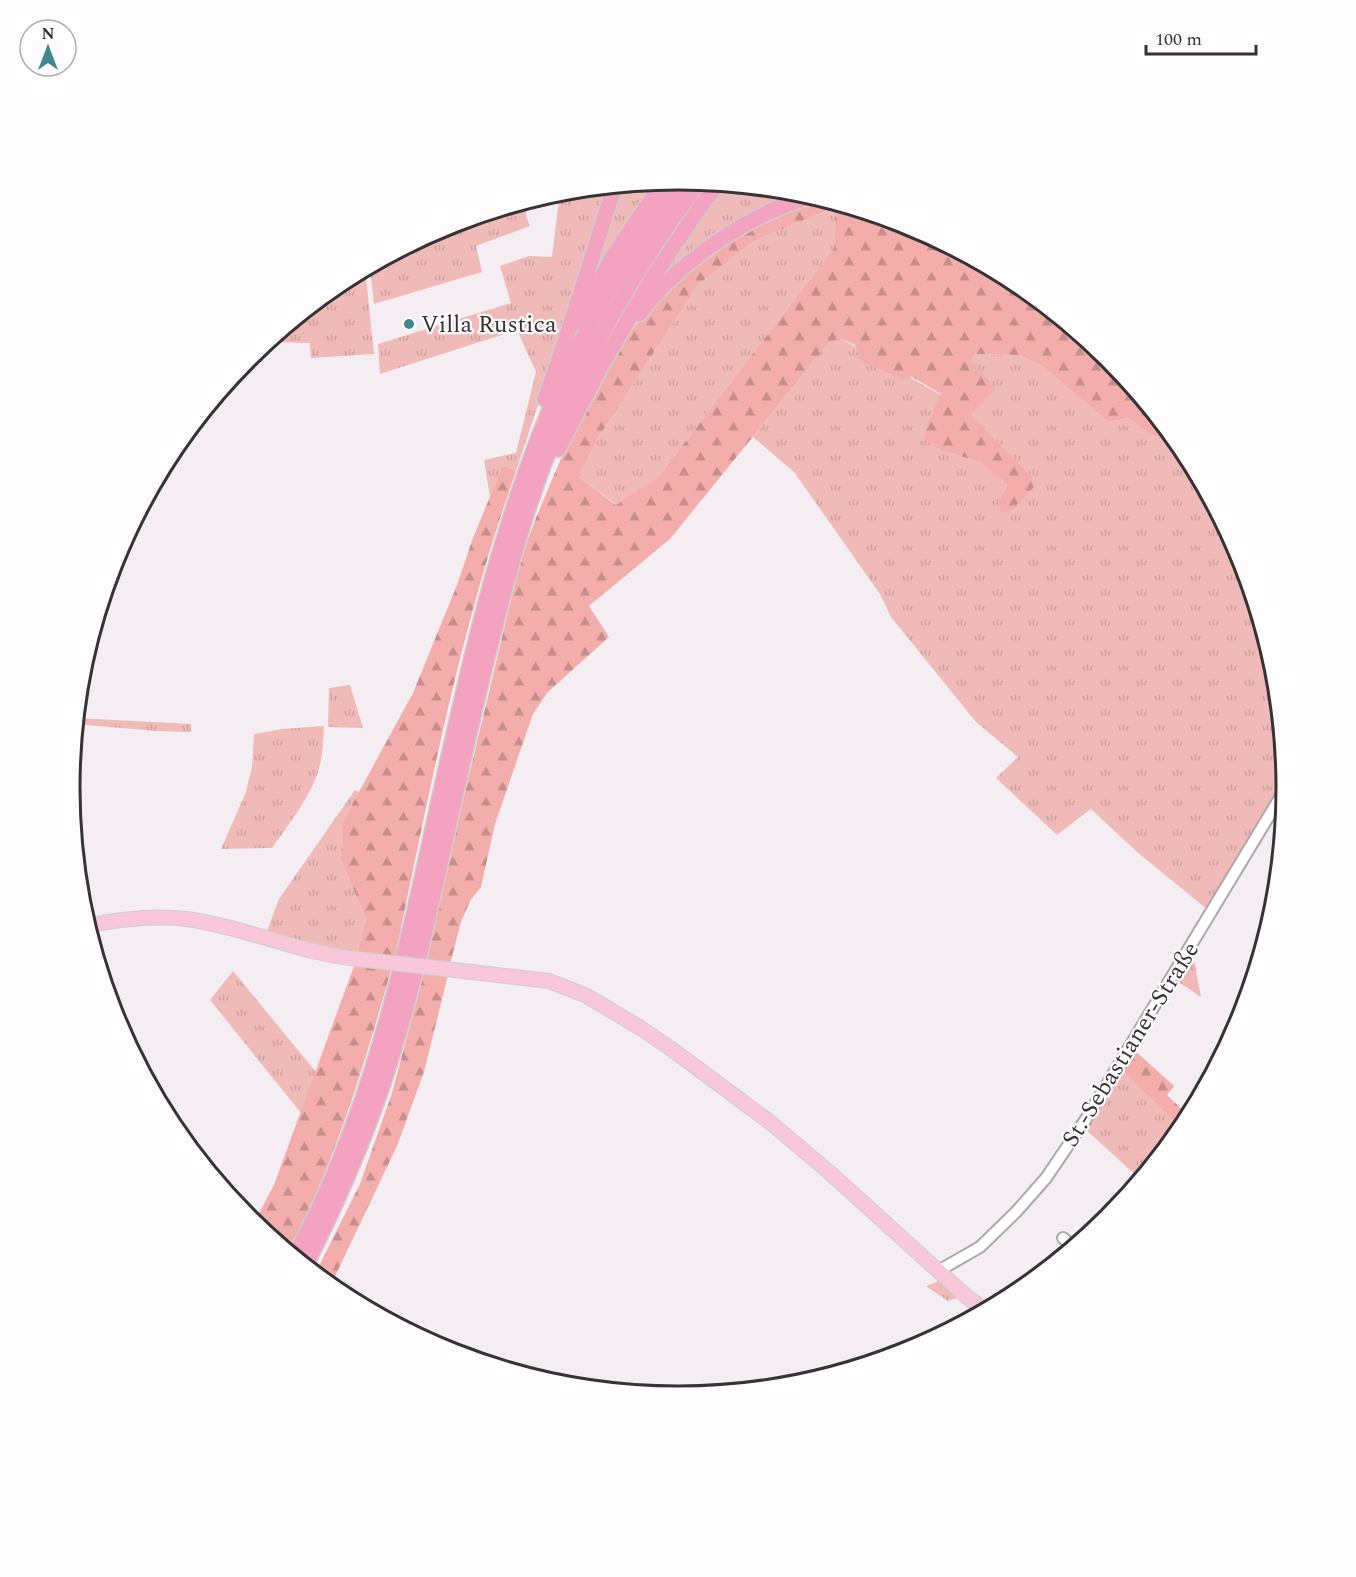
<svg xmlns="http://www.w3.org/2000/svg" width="1356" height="1577" viewBox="0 0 1356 1577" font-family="Spectral,serif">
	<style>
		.grass { fill: url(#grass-tufts) }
		.forest { fill: url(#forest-firs); fill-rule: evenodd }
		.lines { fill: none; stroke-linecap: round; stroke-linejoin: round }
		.minor-casing { stroke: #aea8ad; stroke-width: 14 }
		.major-casing { stroke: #cfcecf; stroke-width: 16 }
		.highway-casing { stroke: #cfcecf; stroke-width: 18 }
		.minor { stroke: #fff; stroke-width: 10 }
		.major { stroke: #f8c7d9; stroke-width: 14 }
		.highway { stroke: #f3a2bf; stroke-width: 15 }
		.major-bridge-casing { stroke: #cfcecf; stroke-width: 16; stroke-linecap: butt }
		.major-bridge { stroke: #f8c7d9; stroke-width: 14 }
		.poi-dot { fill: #40888f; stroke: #fffcfe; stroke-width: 2 }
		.labels { text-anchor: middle; stroke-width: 4.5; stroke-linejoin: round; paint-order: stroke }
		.poi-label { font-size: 24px; fill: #363335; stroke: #fffcfe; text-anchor: start }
		.street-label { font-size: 24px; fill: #363335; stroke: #fffcfe }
		.rim { fill: none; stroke: #363335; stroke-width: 3 }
	</style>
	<defs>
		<pattern id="grass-tufts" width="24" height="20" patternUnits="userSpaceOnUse" patternTransform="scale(1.5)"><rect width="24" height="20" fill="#efbab8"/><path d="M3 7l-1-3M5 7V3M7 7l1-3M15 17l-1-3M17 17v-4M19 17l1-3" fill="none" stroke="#cea09f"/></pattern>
		<pattern id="forest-firs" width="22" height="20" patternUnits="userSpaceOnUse" patternTransform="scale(1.5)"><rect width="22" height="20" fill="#f3aeab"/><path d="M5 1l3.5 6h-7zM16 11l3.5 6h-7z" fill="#c68e8c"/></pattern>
	</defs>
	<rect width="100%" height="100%" fill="#f4eef3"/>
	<g class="grass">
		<polygon points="657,182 585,294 622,185"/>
		<polygon points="723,184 786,190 787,194 792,197 643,305"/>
		<polygon points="611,186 516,471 503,465 490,497 484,460 516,453 536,372 517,330 380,374 378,344 511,303 500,266 529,256 552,257 560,191"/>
		<polygon points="526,201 526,216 530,226 476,246 482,272 374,304 370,266 445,226"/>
		<polygon points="827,209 835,212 834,248 658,477 617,505 579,477 600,435 698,285 754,241"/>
		<polygon points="365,268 374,354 311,358 310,343 267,342 340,282"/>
		<polygon points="840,338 941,395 927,423 946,452 980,462 1007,485 998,503 1032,476 971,414 971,361 975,354 1019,355 1042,366 1108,422 1130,418 1164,439 1175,438 1185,450 1241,556 1275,670 1286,779 1208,910 1137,852 1091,809 1057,835 996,778 1018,757 976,722 891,617 880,594 794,472 753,437 828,344"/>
		<polygon points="350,685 363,728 328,727 329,688"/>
		<polygon points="76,718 191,724 191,732 156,731 75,724"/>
		<path d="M324,726c-1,15 -1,31 -6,46 -9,27 -30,53 -46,76l-51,1 25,-57 6,-25 2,-33 28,-5z"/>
		<polygon points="355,790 359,792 342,823 341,860 366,919 357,953 337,952 266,934 279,899"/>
		<polygon points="1192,949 1201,997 1174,979"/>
		<polygon points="233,971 316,1072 301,1113 210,1000"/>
		<polygon points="1121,1070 1182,1129 1141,1180 1084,1128"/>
		<polygon points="941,1280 960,1297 948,1301 926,1286"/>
	</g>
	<g class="forest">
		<path d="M821,199l90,27 106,56 92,76 66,80c-20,1 -31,-7 -45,-20l-22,4 -66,-56 -23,-11 -44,-1 -4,7 25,27 -25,26 61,62 2,11 -24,25h-10l-2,-9 9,-18 -27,-23 -34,-10 -22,-12 3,-17 14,-29 -29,-17 -9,3 -43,-20 -5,-15 -15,-7 -12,6 -158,195 -81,67 20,31 -61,55 -15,22 -38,110 -14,63 -11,14 -9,21 -11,42 -23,-3c19,-86 38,-171 59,-256 12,-50 23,-101 37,-150 8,-27 20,-54 31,-80 20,-47 43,-94 72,-136 41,-61 124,-121 195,-140zM827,210l8,2 -1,36 -176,229 -42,28 -37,-28 21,-42 98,-150 56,-44z"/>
		<path d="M503,465l13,6c-56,157 -87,323 -121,486l-38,-4 9,-34 -25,-59 1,-37 71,-130 44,-108 16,-47z"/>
		<path d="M354,966l37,4c-27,96 -56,193 -103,282l-35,-28 21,-39z"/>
		<polygon points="424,973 448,975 424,1072 397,1146 330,1287 315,1274 360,1184 392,1093"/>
		<polygon points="1133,1049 1174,1086 1167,1095 1190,1117 1182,1129 1121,1070"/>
	</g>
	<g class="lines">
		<defs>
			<g id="minor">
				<polyline points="1063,1238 1074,1248"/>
				<polyline points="938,1271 980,1247 1016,1212 1046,1178 1086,1119 1287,786"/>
			</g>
			<g id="major">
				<path d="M86,926c33,-7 67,-11 101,-7 58,8 112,34 170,40"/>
				<polyline points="446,969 549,981 585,995 639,1027 670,1048 771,1123 829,1172 966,1296 986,1311"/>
			</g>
			<g id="highway">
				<path d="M639,314c40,-53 110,-100 173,-118"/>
				<polyline points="578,322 613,256 664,181"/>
				<path d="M545,399c26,-70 46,-142 70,-213"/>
				<polyline points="558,449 599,370 653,277 700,207 719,183"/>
				<path d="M294,1257c91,-165 121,-355 163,-536 22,-96 46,-192 82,-284 35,-91 84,-179 144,-257"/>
				<path d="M305,1266c29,-57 55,-116 76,-177 27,-79 45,-161 63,-243 23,-105 46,-209 76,-312 38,-127 100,-247 179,-352"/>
			</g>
		</defs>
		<use href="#minor" class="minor-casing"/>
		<use href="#major" class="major-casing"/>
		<use href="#highway" class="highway-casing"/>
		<use href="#minor" class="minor"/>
		<use href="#major" class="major"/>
		<use href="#highway" class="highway"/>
		<defs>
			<polyline id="major-bridge" points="357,959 446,969"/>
		</defs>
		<use href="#major-bridge" class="major-bridge-casing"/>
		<use href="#major-bridge" class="major-bridge"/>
	</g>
	<circle class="poi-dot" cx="409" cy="324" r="6"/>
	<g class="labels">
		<g class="poi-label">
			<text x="421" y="332">Villa Rustica</text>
		</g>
		<g class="street-label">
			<text transform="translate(1130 1044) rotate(-58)" y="8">St.-Sebastianer-Straße</text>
		</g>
	</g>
	<path d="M0 0H1356V1577H0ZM80 788a598 598 0 1 1 1196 0a598 598 0 1 1-1196 0Z" fill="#fffcfe" fill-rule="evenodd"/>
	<path class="rim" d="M80 788a598 598 0 1 1 1196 0a598 598 0 1 1-1196 0Z"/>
	<g transform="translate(48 48)"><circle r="28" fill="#fffcfe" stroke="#afacae" stroke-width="1.5"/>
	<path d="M0-4.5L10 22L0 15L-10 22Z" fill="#40888f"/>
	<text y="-9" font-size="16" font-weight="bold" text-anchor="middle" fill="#363335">N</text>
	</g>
	<path d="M1146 45v9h110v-9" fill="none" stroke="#363335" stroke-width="3"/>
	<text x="1155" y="45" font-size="18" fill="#363335" stroke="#fffcfe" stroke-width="4.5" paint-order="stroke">100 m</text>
</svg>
